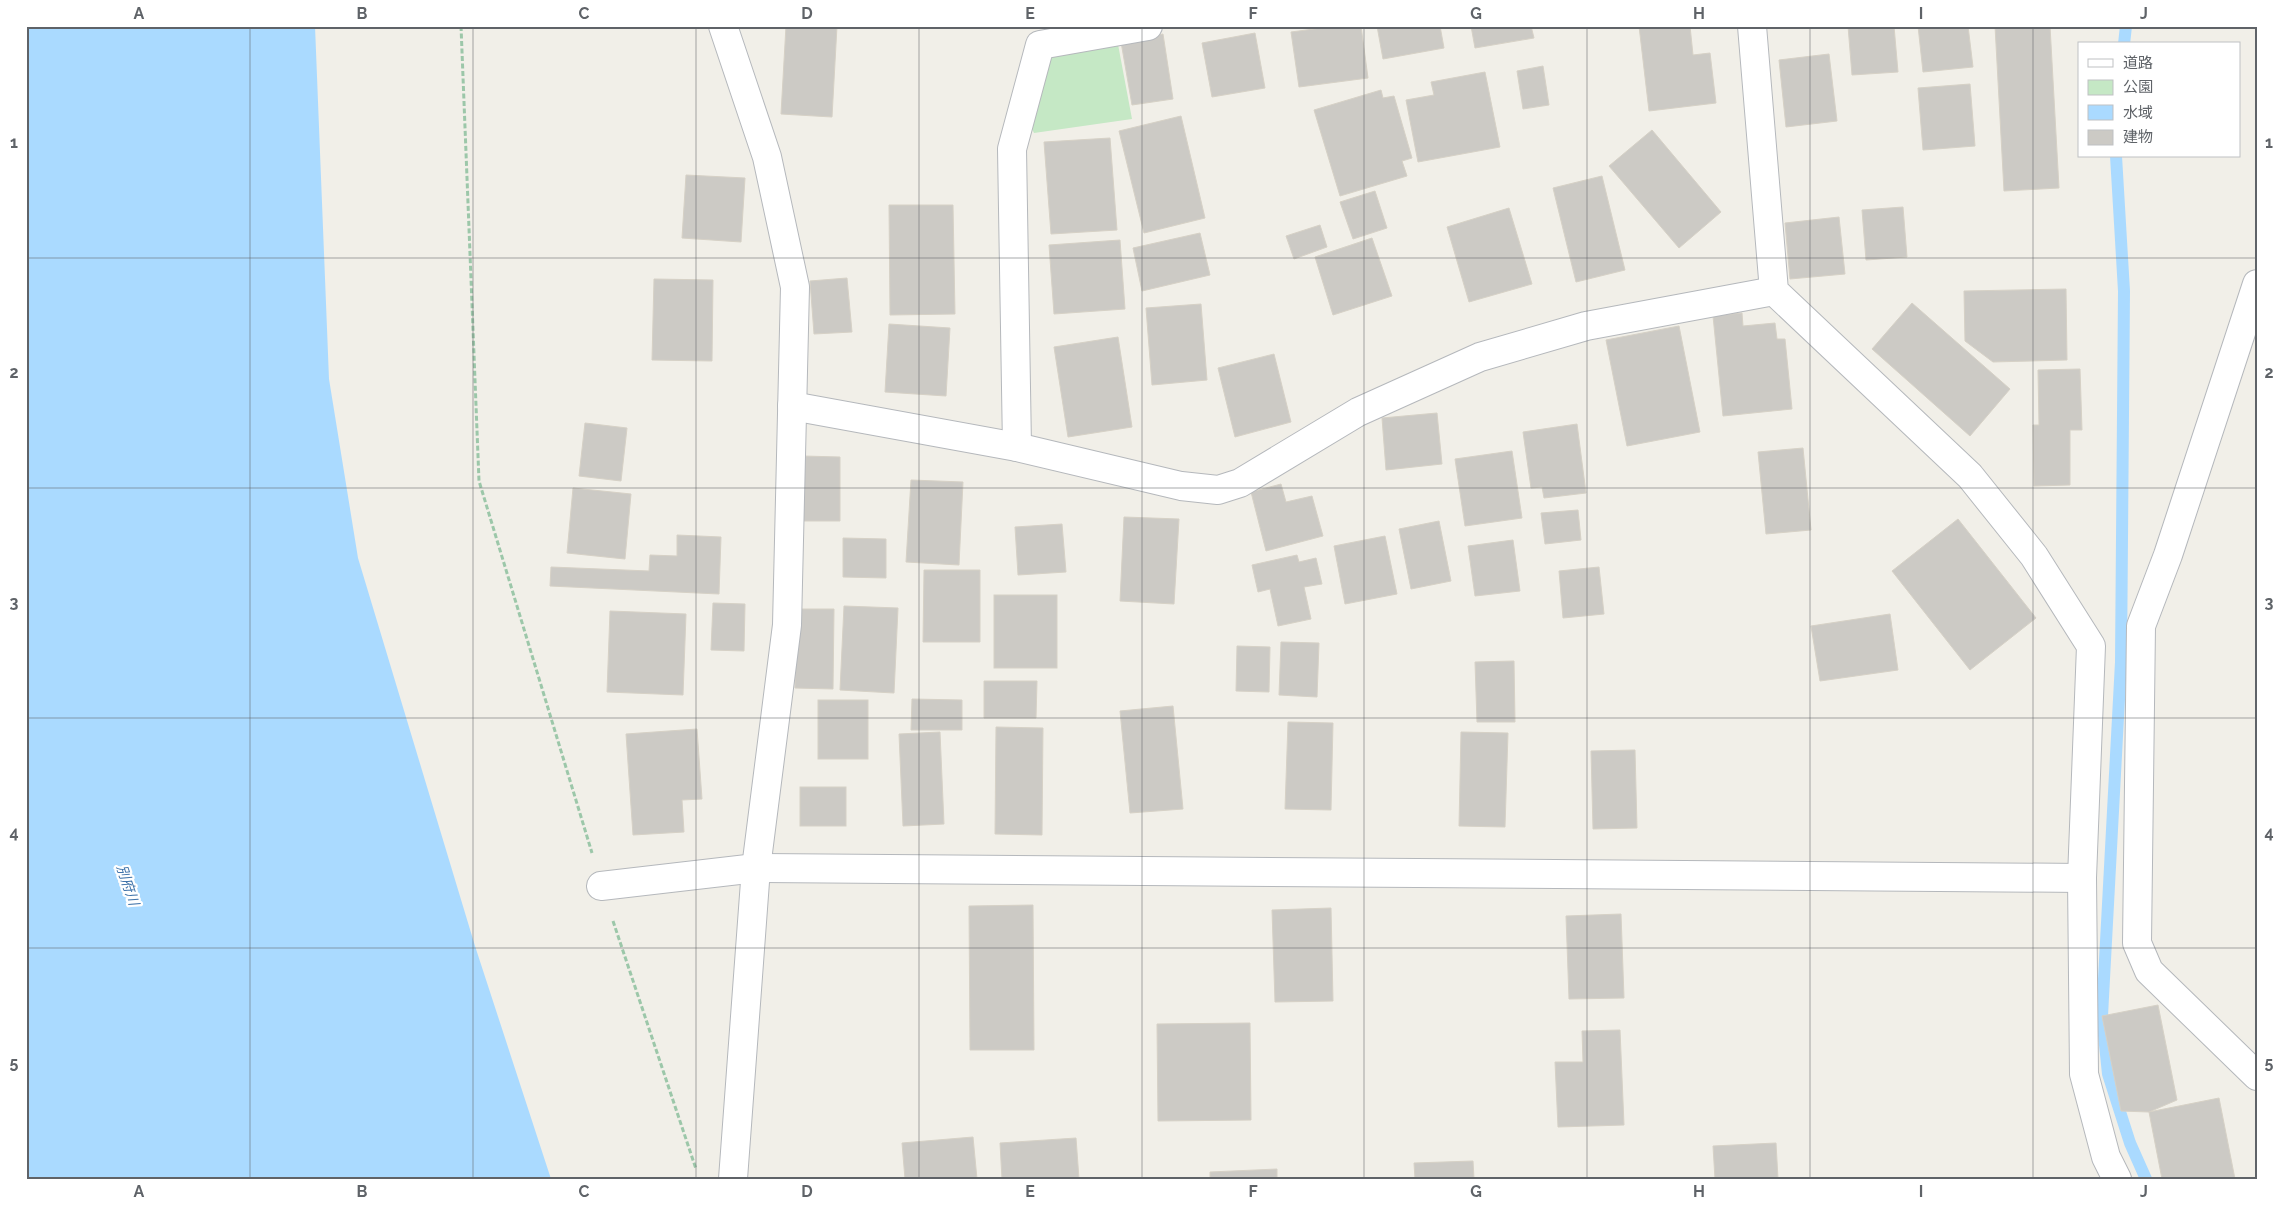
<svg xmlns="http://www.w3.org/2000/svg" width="2283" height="1205" viewBox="0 0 2283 1205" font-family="Raleway,'Noto Sans JP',sans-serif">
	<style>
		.green { fill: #c5e8c5 }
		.water { fill: #aadaff }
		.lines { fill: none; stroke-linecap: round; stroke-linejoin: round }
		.stream { stroke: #aadaff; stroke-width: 12 }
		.building { fill: #cccac5; stroke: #d6d1c6 }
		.minor-casing { stroke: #b5b8bc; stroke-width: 30 }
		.path { stroke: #9cc7a9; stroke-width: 3; stroke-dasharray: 5 2.5; stroke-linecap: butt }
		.minor { stroke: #fff; stroke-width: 28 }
		.grid { fill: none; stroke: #5f6368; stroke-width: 1; stroke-opacity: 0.55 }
		.labels { text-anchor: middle; stroke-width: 4.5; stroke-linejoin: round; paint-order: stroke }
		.water-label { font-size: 14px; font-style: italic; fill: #4174aa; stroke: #fff }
		.neatline { fill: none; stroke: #5f6368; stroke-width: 2 }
		.grid-label { font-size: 16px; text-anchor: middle; font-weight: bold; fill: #5f6368 }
	</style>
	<rect width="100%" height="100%" fill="#f1efe8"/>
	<polygon class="green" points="1117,39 1132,119 1034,133 1030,125 1047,54"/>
	<polygon class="water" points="26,26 315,26 329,379 358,558 475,946 551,1179 26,1179"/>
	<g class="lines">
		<g class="stream">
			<polyline points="2124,44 2126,26"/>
			<polyline points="2116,156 2124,291 2121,662 2102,1016 2108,1074 2130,1143 2146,1179"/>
		</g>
	</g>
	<g class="building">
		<polygon points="786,26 837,26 832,117 781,114"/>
		<polygon points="1337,26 1361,26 1368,78 1299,87 1291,32"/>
		<polygon points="1377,26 1440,26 1444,48 1383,59"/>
		<polygon points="1471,26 1531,26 1534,38 1475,48"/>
		<polygon points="1639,26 1690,26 1693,55 1710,53 1716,103 1649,111"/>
		<polygon points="1848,26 1894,26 1898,72 1852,75"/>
		<polygon points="1918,26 1968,26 1973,67 1923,72"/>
		<polygon points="1995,26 2050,26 2059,188 2004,191"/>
		<polygon points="1255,33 1265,88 1212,97 1202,43"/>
		<polygon points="1163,34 1173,99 1132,105 1121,42"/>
		<polygon points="1829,54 1837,121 1786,127 1779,60"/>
		<polygon points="1543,66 1549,105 1523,109 1517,71"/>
		<polygon points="1485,72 1500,147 1418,162 1406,100 1434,95 1431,82"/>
		<polygon points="1970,84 1975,146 1923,150 1918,88"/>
		<polygon points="1381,90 1383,98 1394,96 1412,158 1402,161 1407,176 1340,196 1314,110"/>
		<polygon points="1181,116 1205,218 1144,233 1119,131"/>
		<polygon points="1652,130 1721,212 1679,248 1609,166"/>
		<polygon points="1110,138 1117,230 1051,234 1044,142"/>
		<polygon points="686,175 745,178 741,242 682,238"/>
		<polygon points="1602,176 1625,270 1576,282 1553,188"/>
		<polygon points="1375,191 1387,228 1353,239 1340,202"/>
		<polygon points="889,205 953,205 955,314 890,315"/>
		<polygon points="1903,207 1907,257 1866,260 1862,210"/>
		<polygon points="1509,208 1532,284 1469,302 1447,227"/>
		<polygon points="1839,217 1845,274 1790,279 1785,223"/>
		<polygon points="1320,225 1327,247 1294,259 1286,236"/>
		<polygon points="1200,233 1210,275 1142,291 1133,248"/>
		<polygon points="1372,238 1392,296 1333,315 1315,257"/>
		<polygon points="1120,240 1125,309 1054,314 1049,245"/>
		<polygon points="847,278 852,332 814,334 810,281"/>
		<polygon points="654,279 713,280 712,361 652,360"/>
		<polygon points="2066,289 2067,360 1993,362 1965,341 1964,291"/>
		<polygon points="1912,303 2010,389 1970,436 1872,349"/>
		<polygon points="1201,304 1207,380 1152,385 1146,308"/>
		<polygon points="1742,313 1743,326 1775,323 1777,339 1785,339 1792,409 1723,416 1713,316"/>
		<polygon points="889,324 950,328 946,396 885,392"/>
		<polygon points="1679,326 1700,432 1627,446 1606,340"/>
		<polygon points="1118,337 1132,427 1068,437 1054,347"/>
		<polygon points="1274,354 1291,422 1235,437 1218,368"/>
		<polygon points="2080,369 2082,430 2070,430 2070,485 2034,486 2033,425 2039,425 2038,370"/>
		<polygon points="1437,413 1442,464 1386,470 1382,418"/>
		<polygon points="585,423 627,428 621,481 579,476"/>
		<polygon points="1577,424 1586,493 1544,498 1542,487 1531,488 1523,432"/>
		<polygon points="1803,448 1811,530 1766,534 1758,452"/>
		<polygon points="1512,451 1522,518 1465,526 1455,459"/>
		<polygon points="803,456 840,457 840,521 803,521"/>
		<polygon points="911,480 963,482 959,565 906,562"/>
		<polygon points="1281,484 1286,502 1312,496 1323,536 1266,551 1251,492"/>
		<polygon points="573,488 631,494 625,559 567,553"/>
		<polygon points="1578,510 1581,540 1545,544 1541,513"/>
		<polygon points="1124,517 1179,519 1174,604 1120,601"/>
		<polygon points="1958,519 2036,618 1970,670 1892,571"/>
		<polygon points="1439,521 1451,581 1411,589 1399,529"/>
		<polygon points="1062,524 1066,572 1018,575 1015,527"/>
		<polygon points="677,535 721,537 719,594 550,586 551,567 649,571 650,555 677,556"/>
		<polygon points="1385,536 1397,594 1345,604 1334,546"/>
		<polygon points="843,538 886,539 886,578 843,577"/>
		<polygon points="1513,540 1520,591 1475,596 1468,546"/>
		<polygon points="1297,555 1299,562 1316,558 1322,584 1304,587 1311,619 1278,626 1270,589 1258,592 1252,565"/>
		<polygon points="1599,567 1604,614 1563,618 1559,571"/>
		<polygon points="924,570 980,570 980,642 923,642"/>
		<rect x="994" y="595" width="63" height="73"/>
		<polygon points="713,603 745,604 744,651 711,650"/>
		<polygon points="844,606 898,608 894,693 840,690"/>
		<polygon points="796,609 834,609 833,689 795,688"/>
		<polygon points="610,611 686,614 683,695 607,692"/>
		<polygon points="1890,614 1898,670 1820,681 1811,626"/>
		<polygon points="1281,642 1319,643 1317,697 1279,695"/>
		<polygon points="1237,646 1270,647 1269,692 1236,691"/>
		<polygon points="1514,661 1515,722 1477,722 1475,662"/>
		<polygon points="984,681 1037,681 1036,718 984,718"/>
		<polygon points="912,699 962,700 962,730 911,730"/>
		<rect x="818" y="700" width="50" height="59"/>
		<polygon points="1173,706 1183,809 1130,813 1120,711"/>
		<polygon points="1288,722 1333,723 1331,810 1285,809"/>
		<polygon points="996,727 1043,728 1042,835 995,834"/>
		<polygon points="697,729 702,799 682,800 684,832 633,835 626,734"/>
		<polygon points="940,732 944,824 903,826 899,734"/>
		<polygon points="1461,732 1508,733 1505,827 1459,826"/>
		<polygon points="1635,750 1637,828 1593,829 1591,751"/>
		<rect x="800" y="787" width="46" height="39"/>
		<polygon points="1033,905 1034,1050 970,1050 969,906"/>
		<polygon points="1331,908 1333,1001 1275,1002 1272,910"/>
		<polygon points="1621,914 1624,998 1569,999 1566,916"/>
		<polygon points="2158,1005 2177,1100 2149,1112 2121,1111 2102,1016"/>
		<polygon points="1250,1023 1251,1120 1158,1121 1157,1024"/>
		<polygon points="1620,1030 1624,1125 1558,1127 1555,1062 1583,1062 1582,1031"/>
		<polygon points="2219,1098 2235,1179 2162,1179 2149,1112"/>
		<polygon points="973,1137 977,1179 905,1179 902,1143"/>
		<polygon points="1076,1138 1079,1179 1002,1179 1000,1143"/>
		<polygon points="1776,1143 1778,1179 1715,1179 1713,1146"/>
		<polygon points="1473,1161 1474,1179 1415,1179 1414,1163"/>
		<polygon points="1277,1169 1277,1179 1210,1179 1210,1172"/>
	</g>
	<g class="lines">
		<defs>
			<g id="minor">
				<polyline points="723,26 767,157 795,287 787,625 756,868 733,1179"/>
				<polyline points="1752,26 1774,291 1970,476 2034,556 2091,646 2082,878 2084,1074 2106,1157 2117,1179"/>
				<polyline points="2257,284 2168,555 2141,626 2137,943 2149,971 2257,1076"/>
				<polyline points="792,406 1017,447 1181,486 1218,490 1240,483 1358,412 1480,357 1586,326 1774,291"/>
				<polyline points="1017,447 1012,149 1040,45 1148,26"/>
				<polyline points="601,886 756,868 2082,878"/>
			</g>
		</defs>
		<use href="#minor" class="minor-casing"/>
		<g class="path">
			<polyline points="461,26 479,481 592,853"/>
			<polyline points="613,921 696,1169"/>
		</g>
		<use href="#minor" class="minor"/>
	</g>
	<path class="grid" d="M250,26v1153M473,26v1153M696,26v1153M919,26v1153M1142,26v1153M1364,26v1153M1587,26v1153M1810,26v1153M2033,26v1153M26,258h2231M26,488h2231M26,718h2231M26,948h2231"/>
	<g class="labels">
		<g class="water-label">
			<text transform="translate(128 885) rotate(71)" y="5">別府川</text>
		</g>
	</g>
	<rect width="2283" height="1205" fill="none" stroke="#ffffff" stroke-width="55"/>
	<rect x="2078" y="42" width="162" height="115" fill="#ffffff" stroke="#bfc1c3"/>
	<rect x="2088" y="59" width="25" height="8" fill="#ffffff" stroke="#bfc1c3"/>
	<text x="2123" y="68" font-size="15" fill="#5f6368">道路</text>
	<rect x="2088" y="80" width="25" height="15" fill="#c5e8c5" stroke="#bfc1c3"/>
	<text x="2123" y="92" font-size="15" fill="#5f6368">公園</text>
	<rect x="2088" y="105" width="25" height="15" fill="#aadaff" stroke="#bfc1c3"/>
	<text x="2123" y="118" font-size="15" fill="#5f6368">水域</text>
	<rect x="2088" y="130" width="25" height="15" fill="#cccac5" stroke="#bfc1c3"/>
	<text x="2123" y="142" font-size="15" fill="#5f6368">建物</text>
	<rect x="28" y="28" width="2228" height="1150" class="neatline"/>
	<g class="grid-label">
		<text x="139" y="19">A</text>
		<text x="362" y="19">B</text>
		<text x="584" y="19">C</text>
		<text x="807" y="19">D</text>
		<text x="1030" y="19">E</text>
		<text x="1253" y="19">F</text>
		<text x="1476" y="19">G</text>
		<text x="1699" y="19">H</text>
		<text x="1921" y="19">I</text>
		<text x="2144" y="19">J</text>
		<text x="14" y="148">1</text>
		<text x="2269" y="148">1</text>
		<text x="14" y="378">2</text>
		<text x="2269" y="378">2</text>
		<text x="14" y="608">3</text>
		<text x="2269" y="608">3</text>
		<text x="14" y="838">4</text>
		<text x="2269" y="838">4</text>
		<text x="14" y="1068">5</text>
		<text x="2269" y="1068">5</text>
		<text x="139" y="1197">A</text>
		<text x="362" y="1197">B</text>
		<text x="584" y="1197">C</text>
		<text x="807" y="1197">D</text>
		<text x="1030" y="1197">E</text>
		<text x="1253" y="1197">F</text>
		<text x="1476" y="1197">G</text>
		<text x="1699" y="1197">H</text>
		<text x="1921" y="1197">I</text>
		<text x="2144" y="1197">J</text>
	</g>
</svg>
